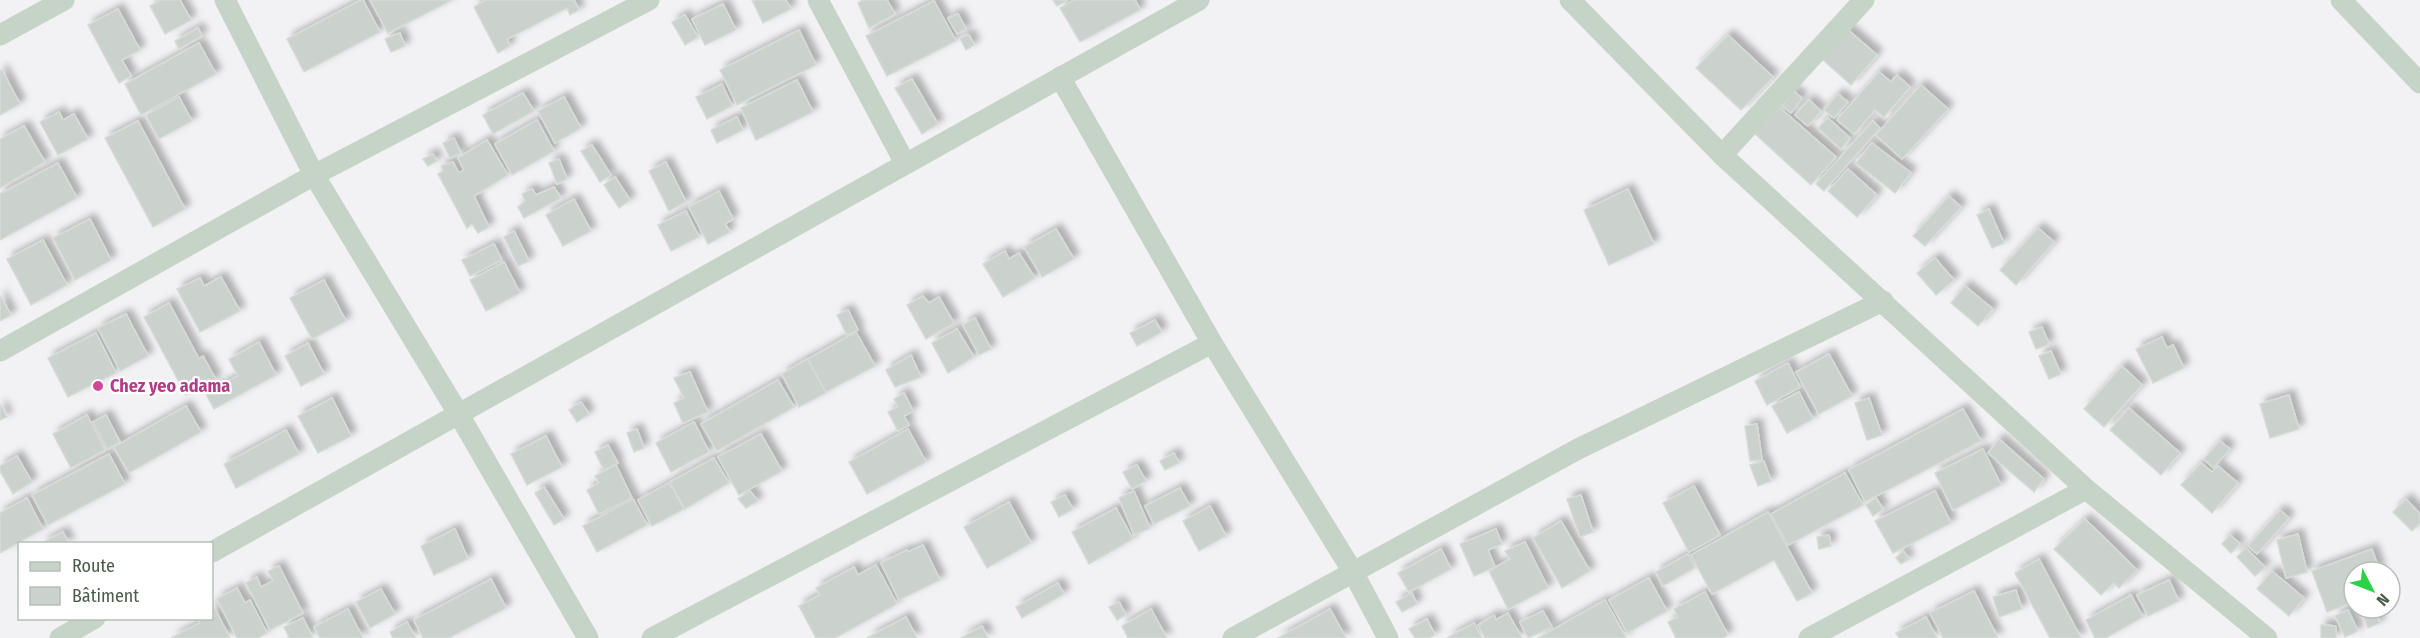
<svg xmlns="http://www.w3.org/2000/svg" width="2420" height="638" viewBox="0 0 2420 638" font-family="'Fira Sans Condensed',sans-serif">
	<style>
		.building { fill: #cbd2cd; stroke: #d5dbd7; stroke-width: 1.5; filter: url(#shadow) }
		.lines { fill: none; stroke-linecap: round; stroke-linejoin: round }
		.street { stroke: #c6d4c7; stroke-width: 21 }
		.hotel-dot { fill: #d1479c; stroke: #fff; stroke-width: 2 }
		.labels { text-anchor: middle; stroke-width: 4.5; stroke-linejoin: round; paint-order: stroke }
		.hotel-label { font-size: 18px; font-weight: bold; fill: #b23c85; stroke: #fff; text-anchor: start }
	</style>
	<defs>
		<filter id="shadow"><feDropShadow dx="5.5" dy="-5.5" stdDeviation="3" flood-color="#0004"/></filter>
	</defs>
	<rect width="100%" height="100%" fill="#f2f1f3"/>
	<g class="building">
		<polygon points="161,0 180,0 191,20 165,34 150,6"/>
		<polygon points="361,0 363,0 380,32 304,72 287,39"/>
		<polygon points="370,0 452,0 388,33"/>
		<polygon points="486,0 574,0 579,10 570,15 567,8 507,39 510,46 498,53 474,7"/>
		<polygon points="752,0 786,0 791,9 763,23"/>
		<polygon points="863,0 887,0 895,14 869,28 858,3"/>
		<polygon points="1053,0 1067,0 1057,6"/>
		<polygon points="1074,0 1135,0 1140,10 1080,42 1060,8"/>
		<polygon points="934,1 956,41 887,76 866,36"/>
		<polygon points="723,4 736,30 705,45 692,19"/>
		<polygon points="118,9 140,50 122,60 131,76 119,83 88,25"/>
		<polygon points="958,14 966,29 957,34 948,18"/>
		<polygon points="685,15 698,37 685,45 672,22"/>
		<polygon points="198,28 202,36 179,49 175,41"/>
		<polygon points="1847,29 1877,55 1851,85 1821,58"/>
		<polygon points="799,30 816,65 737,105 720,70"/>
		<polygon points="400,33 405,46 391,52 385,39"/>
		<polygon points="969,35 974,45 966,50 960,38"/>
		<polygon points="1728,35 1773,77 1741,110 1696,68"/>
		<polygon points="199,43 216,74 141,115 125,84"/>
		<polygon points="2,70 20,104 0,115 0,71"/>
		<polygon points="1879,72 1891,82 1897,75 1910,87 1884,117 1875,110 1854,134 1837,120"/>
		<polygon points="912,79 938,124 922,134 895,88"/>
		<polygon points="797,80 813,112 756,140 741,108"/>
		<polygon points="722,84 732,106 707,119 696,97"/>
		<polygon points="1921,85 1948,109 1902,159 1876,135"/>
		<polygon points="1793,91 1802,98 1791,113 1782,106"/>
		<polygon points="523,93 534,111 493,134 483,115"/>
		<polygon points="1838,94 1848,102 1834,118 1824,110"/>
		<polygon points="179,97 192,121 159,139 146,115"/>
		<polygon points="564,97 581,128 555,143 538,111"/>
		<polygon points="1809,100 1821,111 1808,126 1795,115"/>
		<polygon points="1779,107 1836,157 1811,185 1755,134"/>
		<polygon points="59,112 63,120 74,114 88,139 58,155 40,122"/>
		<polygon points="737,117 743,130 717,143 711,130"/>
		<polygon points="1828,118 1850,138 1841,149 1818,128"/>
		<polygon points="537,120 554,151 512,175 495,144"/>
		<polygon points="138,121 185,209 153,227 105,138"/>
		<polygon points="1873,121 1880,128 1824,191 1816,184"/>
		<polygon points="24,126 45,162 0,188 0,139"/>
		<polygon points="454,138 461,153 450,158 443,143"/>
		<polygon points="487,140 508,175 474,196 489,227 478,233 472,224 467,228 438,174 443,171 441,166 453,162 459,173 464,170 458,158"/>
		<polygon points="1872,143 1911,173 1895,193 1856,163"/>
		<polygon points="592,145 611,175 600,182 581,151"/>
		<polygon points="433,154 437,161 428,166 423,159"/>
		<polygon points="559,159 567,179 557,184 549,163"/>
		<polygon points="666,162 686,202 669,211 649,171"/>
		<polygon points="58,163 77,198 0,240 0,194"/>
		<polygon points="1848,169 1877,195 1857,217 1828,191"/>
		<polygon points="615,177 630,200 619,208 604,185"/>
		<polygon points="554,187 561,198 524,218 518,207 525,201 522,194 532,189 536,195"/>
		<polygon points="1628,189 1654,244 1609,265 1584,210"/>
		<polygon points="719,191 733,219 725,224 730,232 708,244 689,207"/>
		<polygon points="1949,196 1961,207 1925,246 1913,236"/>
		<polygon points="574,199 591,231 563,246 546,215"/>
		<polygon points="1989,209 2004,243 1992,248 1977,215"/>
		<polygon points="686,211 699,237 671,251 658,225"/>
		<polygon points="90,219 111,260 75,280 53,238"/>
		<polygon points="2038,228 2054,242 2016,285 2000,270"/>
		<polygon points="1056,229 1074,259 1042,277 1024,247"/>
		<polygon points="514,231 529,261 518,266 504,237"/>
		<polygon points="43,240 67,285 31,305 7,259"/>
		<polygon points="494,244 502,260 470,276 462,260"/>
		<polygon points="1005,251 1009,259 1019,253 1035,278 1003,297 983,264"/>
		<polygon points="1935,258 1954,280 1936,295 1917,273"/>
		<polygon points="504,262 520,293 486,311 470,280"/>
		<polygon points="221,277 240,311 200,332 177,289 200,278 204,286"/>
		<polygon points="324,280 346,321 312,339 290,298"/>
		<polygon points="1965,286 1993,309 1978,326 1951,303"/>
		<polygon points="0,295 11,315 0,321"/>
		<polygon points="923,296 929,303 939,297 954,323 926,339 907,305"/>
		<polygon points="169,303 199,359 203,356 216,380 186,395 144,317"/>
		<polygon points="848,310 858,330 847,335 837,315"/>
		<polygon points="126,314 148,356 120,371 98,328"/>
		<polygon points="975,318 991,349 979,355 963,325"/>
		<polygon points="1155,320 1162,332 1137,346 1130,333"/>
		<polygon points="2042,327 2049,344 2036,349 2029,332"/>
		<polygon points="957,329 974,357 948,373 932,343"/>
		<polygon points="856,332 875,366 826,392 808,359"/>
		<polygon points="96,333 116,373 68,397 48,358"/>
		<polygon points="2162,337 2167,348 2173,345 2184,368 2153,383 2136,349"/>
		<polygon points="259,342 276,375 214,409 206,394 238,376 229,359"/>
		<polygon points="308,343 324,374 301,386 285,356"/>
		<polygon points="2051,351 2061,374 2049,379 2039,356"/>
		<polygon points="1829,354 1852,396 1819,414 1796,372"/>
		<polygon points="911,355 921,377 895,387 886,370"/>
		<polygon points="807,359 826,393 799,407 782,374"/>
		<polygon points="1788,363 1800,387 1767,405 1755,381"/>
		<polygon points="2122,366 2142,385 2104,427 2084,409"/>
		<polygon points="690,372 708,412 683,423 674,403 684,398 674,378"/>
		<polygon points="778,380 794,407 717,451 701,424"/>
		<polygon points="1799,392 1813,419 1787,433 1772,406"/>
		<polygon points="904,393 913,411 904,416 909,425 898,431 888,412 898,407 894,399"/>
		<polygon points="2289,395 2299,429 2270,438 2260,404"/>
		<polygon points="332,398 351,436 318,453 298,416"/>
		<polygon points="1869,398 1882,435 1867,440 1855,403"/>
		<polygon points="581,402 589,414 577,422 569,410"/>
		<polygon points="0,404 7,417 0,420"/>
		<polygon points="186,406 201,432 129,473 114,447"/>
		<polygon points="2129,408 2180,453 2161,475 2110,430"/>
		<polygon points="1963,409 1981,441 1865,502 1849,470"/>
		<polygon points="87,415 105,450 71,468 53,434"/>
		<polygon points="106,415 120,442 107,449 93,422"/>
		<polygon points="694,422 709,452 671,472 656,443"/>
		<polygon points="1757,424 1762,460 1750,461 1745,426"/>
		<polygon points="637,429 644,448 634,452 627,433"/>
		<polygon points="908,429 926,462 867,494 849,462"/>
		<polygon points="286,430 299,454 236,488 224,464"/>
		<polygon points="761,434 782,471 739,495 718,457"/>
		<polygon points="546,436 562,467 527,485 511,454"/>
		<polygon points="1999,439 2044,479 2034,492 1988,453"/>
		<polygon points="2220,441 2230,449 2213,468 2204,459"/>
		<polygon points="608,445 618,463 604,470 595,452"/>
		<polygon points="1983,449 2001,485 1953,510 1935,473"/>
		<polygon points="1174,453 1179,463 1165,470 1160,461"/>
		<polygon points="109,454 125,484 48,525 32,495"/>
		<polygon points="17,456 32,482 13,494 0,471 0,466"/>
		<polygon points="714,458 729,483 685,509 670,482"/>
		<polygon points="1764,461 1771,481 1758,486 1750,465"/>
		<polygon points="2201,463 2212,472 2218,466 2238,483 2212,513 2181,485"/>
		<polygon points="616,465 632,498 599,514 587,490 599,483 595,476"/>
		<polygon points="1137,465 1146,481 1132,489 1123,472"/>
		<polygon points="1845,473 1863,505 1788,545 1771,514"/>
		<polygon points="669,483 684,509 652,526 638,500"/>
		<polygon points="1694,486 1720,535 1689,552 1663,503"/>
		<polygon points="544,487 564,519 554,525 535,493"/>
		<polygon points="1180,488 1190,506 1154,524 1145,506"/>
		<polygon points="750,491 758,501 746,508 738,499"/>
		<polygon points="1134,491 1150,528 1134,535 1119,498"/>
		<polygon points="1935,491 1951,523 1893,553 1875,521"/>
		<polygon points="1065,495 1073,509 1059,517 1051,502"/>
		<polygon points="1581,495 1593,532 1580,537 1567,499"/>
		<polygon points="27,498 43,529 0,553 0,513"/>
		<polygon points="1876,498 1883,509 1873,516 1866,505"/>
		<polygon points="633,499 647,525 597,552 583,526"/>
		<polygon points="2406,499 2420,514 2420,523 2412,531 2393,512"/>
		<polygon points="1009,502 1031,543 987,568 964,527"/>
		<polygon points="1210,506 1226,536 1199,551 1183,521"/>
		<polygon points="1116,508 1133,539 1089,564 1072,532"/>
		<polygon points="2280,510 2289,518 2257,554 2248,546"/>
		<polygon points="1768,512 1812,593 1797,601 1774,560 1712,594 1691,555"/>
		<polygon points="2085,519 2137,570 2119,588 2114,583 2101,595 2054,549"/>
		<polygon points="1561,521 1590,571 1562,588 1533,538"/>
		<polygon points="455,529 468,559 434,575 421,546"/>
		<polygon points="1496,529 1502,544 1488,550 1495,567 1474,576 1460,544"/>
		<polygon points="63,532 69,544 42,544 42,543"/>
		<polygon points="2298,534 2307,572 2286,578 2277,540"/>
		<polygon points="1829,535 1831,546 1819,549 1817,537"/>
		<polygon points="2230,535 2240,544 2231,553 2222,544"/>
		<polygon points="1525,542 1548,588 1508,609 1489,571 1510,559 1505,551"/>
		<polygon points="923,545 940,580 899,600 881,563 907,550 908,552"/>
		<polygon points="2246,548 2265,567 2255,576 2237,557"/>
		<polygon points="1441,549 1451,569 1409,592 1398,573"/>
		<polygon points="2372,549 2380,572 2354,572 2354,602 2327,612 2312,571"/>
		<polygon points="1903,551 1909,559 1901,564 1896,558"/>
		<polygon points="1688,554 1695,568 1663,586 1656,572"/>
		<polygon points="2039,559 2081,638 2050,638 2015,573"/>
		<polygon points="876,565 897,604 835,638 816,638 799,606 820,595 816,588 854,567 858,575"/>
		<polygon points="279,566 303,613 270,630 246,583 257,577 261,587 273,581 268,571"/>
		<polygon points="2272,571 2304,598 2289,616 2257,589"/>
		<polygon points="1649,578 1667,611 1627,633 1609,600"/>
		<polygon points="491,579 506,608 449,638 423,638 414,620"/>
		<polygon points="2169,580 2179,601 2148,616 2137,595"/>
		<polygon points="1058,583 1064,594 1022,618 1016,607"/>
		<polygon points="237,588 245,603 250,600 267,633 258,638 237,638 217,599"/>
		<polygon points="381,589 395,614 370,628 356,602"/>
		<polygon points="2016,590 2022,609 1999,617 1993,597"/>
		<polygon points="1974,591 1998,638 1943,638 1930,613"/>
		<polygon points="1705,592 1728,635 1723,638 1676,638 1668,622 1678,617 1674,609"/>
		<polygon points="1412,593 1417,604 1402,612 1396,602"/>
		<polygon points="2131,595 2143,617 2106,638 2095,638 2086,620"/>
		<polygon points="1605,600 1626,637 1624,638 1538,638"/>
		<polygon points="1119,602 1126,615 1117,620 1109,607"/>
		<polygon points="212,603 230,638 171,638 200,623 198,618 212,618"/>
		<polygon points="2360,608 2374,608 2380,623 2368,628"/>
		<polygon points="348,609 363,638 320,638 314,627"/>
		<polygon points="1151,609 1167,638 1128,638 1122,626"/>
		<polygon points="1330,609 1346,638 1278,638"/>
		<polygon points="2348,610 2358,631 2345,637 2335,616"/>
		<polygon points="1543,611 1552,627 1528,638 1520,622"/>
		<polygon points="1508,613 1522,638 1485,638 1478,625 1494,615 1496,620"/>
		<polygon points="906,617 917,638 867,638"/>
		<polygon points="1926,617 1937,638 1899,638 1896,633"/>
		<polygon points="303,618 313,638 287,638 289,637 284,627"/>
		<polygon points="1427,619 1435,635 1429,638 1415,638 1409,629"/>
		<polygon points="407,622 416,638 393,638 390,632"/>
		<polygon points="1474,623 1482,638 1447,638"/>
		<polygon points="2321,625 2336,626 2336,638 2321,638"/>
		<polygon points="982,626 988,638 961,638"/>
	</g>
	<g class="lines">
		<g class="street">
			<polyline points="225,0 314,175 458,413 588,638"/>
			<polyline points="818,0 905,163"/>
			<polyline points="1570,0 1722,155 2086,489 2267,638"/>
			<polyline points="2341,0 2420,83"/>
			<polyline points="0,35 64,0"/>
			<polyline points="1060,77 1212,343 1353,572 1388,638"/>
			<polyline points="1722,155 1864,0"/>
			<polyline points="0,351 314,175 649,0"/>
			<polyline points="212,552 1199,0"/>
			<polyline points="60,638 95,618"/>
			<polyline points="652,638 1212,343"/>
			<polyline points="1233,638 1578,449 1883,301"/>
			<polyline points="1809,638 2086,489"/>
		</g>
	</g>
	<circle class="hotel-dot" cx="98" cy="386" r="6"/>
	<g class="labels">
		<g class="hotel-label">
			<text x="110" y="392">Chez yeo adama</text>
		</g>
	</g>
	<rect x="18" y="542" width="195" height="78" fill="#ffffff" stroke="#b7beb7" stroke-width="1.5"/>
	<rect x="30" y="562" width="30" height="9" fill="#c6d4c7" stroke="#b7beb7" stroke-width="1.5"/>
	<text x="72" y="572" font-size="18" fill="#4a5c4c">Route</text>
	<rect x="30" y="587" width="30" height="18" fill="#cbd2cd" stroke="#b7beb7" stroke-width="1.5"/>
	<text x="72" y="602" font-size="18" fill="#4a5c4c">Bâtiment</text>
	<g transform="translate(2372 590) rotate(132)"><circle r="28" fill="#ffffff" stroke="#b7beb7" stroke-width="1.5"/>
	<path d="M0-4.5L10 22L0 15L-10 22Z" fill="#2cd148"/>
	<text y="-9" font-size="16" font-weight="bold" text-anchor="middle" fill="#4a5c4c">N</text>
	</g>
</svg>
